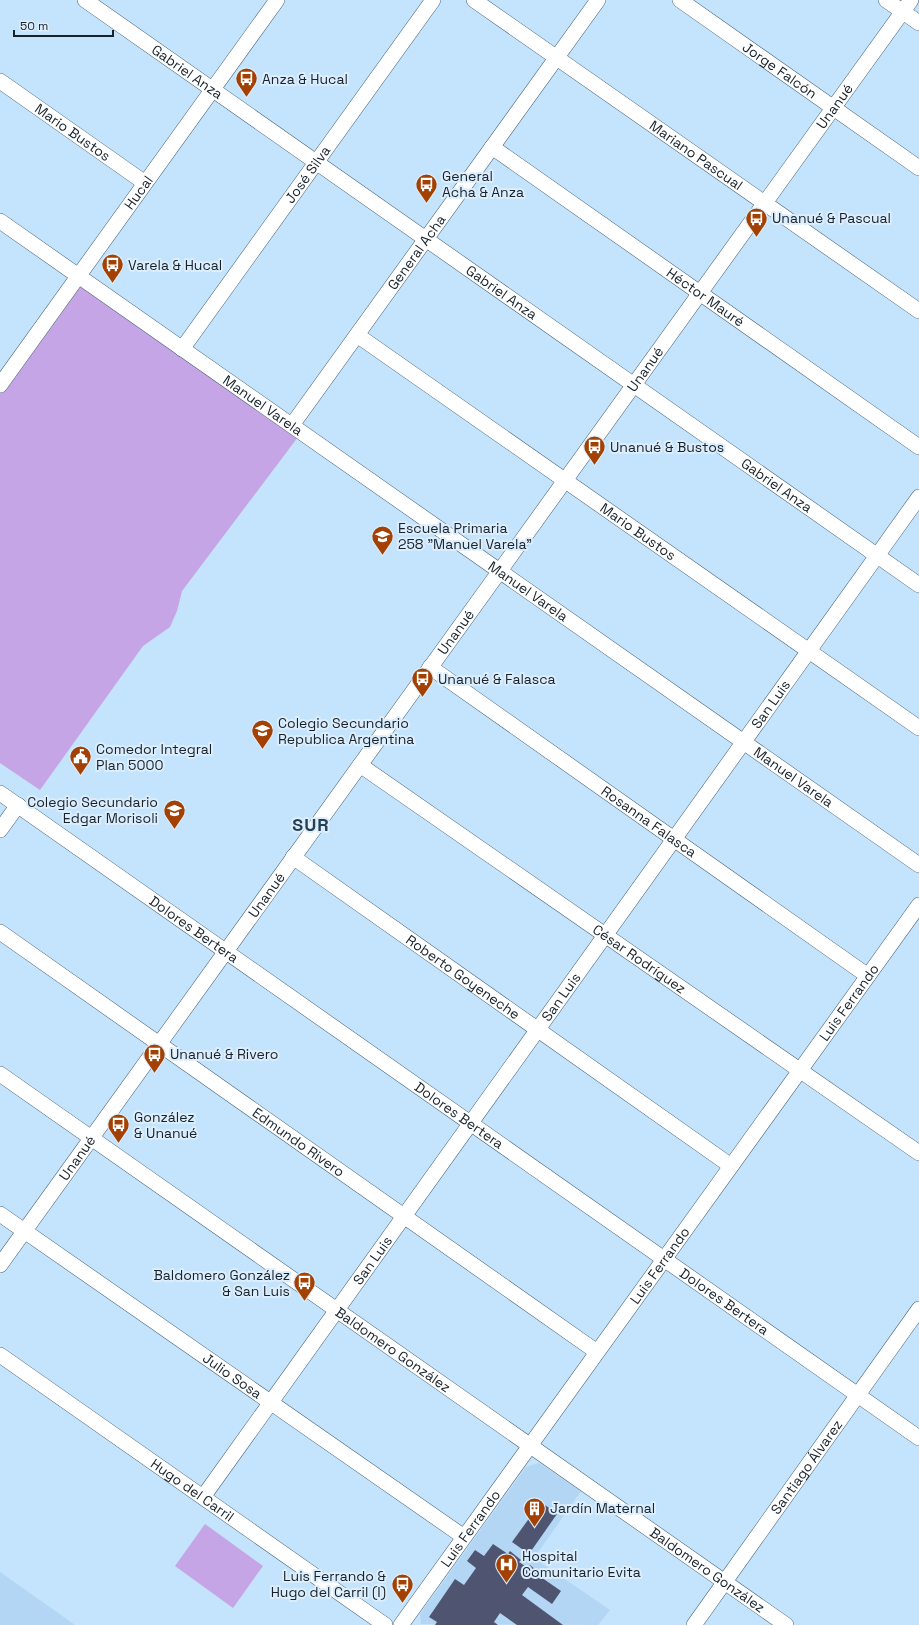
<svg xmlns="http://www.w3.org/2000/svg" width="919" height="1625" viewBox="0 0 919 1625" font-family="'Space Grotesk',sans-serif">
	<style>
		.built { fill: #b2d6f3 }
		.green { fill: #c5a5e5 }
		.building { fill: #4f5571 }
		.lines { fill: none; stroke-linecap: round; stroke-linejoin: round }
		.minor-casing { stroke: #476277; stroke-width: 16 }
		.minor { stroke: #fff; stroke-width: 15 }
		.labels { text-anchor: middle; stroke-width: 4; stroke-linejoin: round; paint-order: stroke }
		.street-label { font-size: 14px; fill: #17222b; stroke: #dceefd }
		.poi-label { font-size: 14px; fill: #17222b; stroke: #dceefd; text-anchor: start }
		.district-label { font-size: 18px; font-weight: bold; letter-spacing: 1px; fill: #253f52; stroke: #dceefd }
	</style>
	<rect width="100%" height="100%" fill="#c4e3fc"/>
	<g class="built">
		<polygon points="539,1463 581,1491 534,1558 610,1610 598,1625 421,1624 420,1614 526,1467"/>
		<polygon points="0,1572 75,1625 0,1625"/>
	</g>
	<g class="green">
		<polygon points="77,280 298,437 182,591 177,611 170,627 143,646 40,790 0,763 0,388"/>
		<polygon points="205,1524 263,1566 233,1608 175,1566"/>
	</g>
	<g class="building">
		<polygon points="541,1502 557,1514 529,1554 512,1542"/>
		<polygon points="493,1544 508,1554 510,1551 521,1560 519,1562 528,1568 530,1565 537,1571 535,1573 561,1591 552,1604 528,1587 522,1595 563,1625 517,1625 500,1613 494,1622 498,1625 435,1625 437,1622 429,1617 455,1579 464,1585 476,1568 467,1561 475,1550 484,1556"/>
	</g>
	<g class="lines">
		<defs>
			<g id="minor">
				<path id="s1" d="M85,0l834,585"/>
				<path id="s2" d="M474,0l445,311"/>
				<path id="s3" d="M680,0l239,168"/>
				<polyline points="886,0 919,23"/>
				<path id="s4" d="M0,81l145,102"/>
				<path id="s5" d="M492,147l427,300"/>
				<path id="s6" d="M0,221l919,644"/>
				<path id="s7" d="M357,335l562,393"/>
				<path id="s8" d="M182,349l251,-349"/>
				<path id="s9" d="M0,385l277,-385"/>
				<path id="s10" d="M292,425l306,-425"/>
				<path id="s11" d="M430,667l438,309"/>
				<path id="s12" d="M360,765l559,388"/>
				<path id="s13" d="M0,793l919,645"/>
				<polyline points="0,830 18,805"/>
				<path id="s14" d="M293,857l438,309"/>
				<path id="s15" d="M0,932l597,420"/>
				<path id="s16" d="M0,1074l786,551"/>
				<path id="s17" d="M0,1214l464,323"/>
				<path id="s18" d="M0,1265l911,-1265"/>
				<path id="s19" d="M0,1355l385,270"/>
				<path id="s20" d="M203,1497l716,-1000"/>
				<path id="s21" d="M401,1625l518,-720"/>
				<path id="s22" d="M694,1625l225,-316"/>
			</g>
		</defs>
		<use href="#minor" class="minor-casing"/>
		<use href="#minor" class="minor"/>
	</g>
	<defs>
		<symbol id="bus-pin" viewBox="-11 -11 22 30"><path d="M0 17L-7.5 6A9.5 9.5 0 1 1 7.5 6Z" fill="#a34002" stroke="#dceefd"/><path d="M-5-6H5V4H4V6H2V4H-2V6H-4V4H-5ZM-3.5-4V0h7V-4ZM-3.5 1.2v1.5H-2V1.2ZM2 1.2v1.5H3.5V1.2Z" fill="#fff"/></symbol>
		<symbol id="school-pin" viewBox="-11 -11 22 30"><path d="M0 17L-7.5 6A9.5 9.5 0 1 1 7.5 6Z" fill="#a34002" stroke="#dceefd"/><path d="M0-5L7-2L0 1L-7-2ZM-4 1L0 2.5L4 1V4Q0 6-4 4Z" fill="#fff"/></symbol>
		<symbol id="university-pin" viewBox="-11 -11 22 30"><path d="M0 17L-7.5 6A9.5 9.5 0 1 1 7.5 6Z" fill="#a34002" stroke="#dceefd"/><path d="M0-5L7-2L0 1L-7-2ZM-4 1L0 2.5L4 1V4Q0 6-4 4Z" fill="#fff"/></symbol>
		<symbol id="civic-pin" viewBox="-11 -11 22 30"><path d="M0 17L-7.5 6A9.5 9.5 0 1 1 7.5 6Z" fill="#a34002" stroke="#dceefd"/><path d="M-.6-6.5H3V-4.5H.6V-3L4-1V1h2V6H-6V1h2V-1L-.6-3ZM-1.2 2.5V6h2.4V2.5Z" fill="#fff"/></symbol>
		<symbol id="building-pin" viewBox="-11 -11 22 30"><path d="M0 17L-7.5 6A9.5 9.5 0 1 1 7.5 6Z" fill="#a34002" stroke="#dceefd"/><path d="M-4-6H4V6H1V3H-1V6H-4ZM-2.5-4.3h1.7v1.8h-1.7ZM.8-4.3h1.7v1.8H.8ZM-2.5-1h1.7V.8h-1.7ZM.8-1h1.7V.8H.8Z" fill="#fff"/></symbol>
		<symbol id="hospital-pin" viewBox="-11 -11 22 30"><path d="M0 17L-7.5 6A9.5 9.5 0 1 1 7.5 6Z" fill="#a34002" stroke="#dceefd"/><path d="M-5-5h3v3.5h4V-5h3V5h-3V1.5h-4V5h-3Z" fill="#fff"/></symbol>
	</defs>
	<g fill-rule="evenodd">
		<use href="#bus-pin" x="234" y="66" width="25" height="34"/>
		<use href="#bus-pin" x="414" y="172" width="25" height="34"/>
		<use href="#bus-pin" x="744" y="206" width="25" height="34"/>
		<use href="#bus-pin" x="100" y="252" width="25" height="34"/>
		<use href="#bus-pin" x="582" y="434" width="25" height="34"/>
		<use href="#school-pin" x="370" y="524" width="25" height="34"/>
		<use href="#bus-pin" x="410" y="666" width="25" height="34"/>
		<use href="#university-pin" x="250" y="718" width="25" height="34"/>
		<use href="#civic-pin" x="68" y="744" width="25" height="34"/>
		<use href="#university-pin" x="162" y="798" width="25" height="34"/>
		<use href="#bus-pin" x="142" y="1042" width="25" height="34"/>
		<use href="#bus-pin" x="106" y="1112" width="25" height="34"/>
		<use href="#bus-pin" x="292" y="1270" width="25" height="34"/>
		<use href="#building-pin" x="522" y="1496" width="25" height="34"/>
		<use href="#hospital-pin" x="494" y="1552" width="25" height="34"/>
		<use href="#bus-pin" x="390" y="1572" width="25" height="34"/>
	</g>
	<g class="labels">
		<g class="street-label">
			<text dy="5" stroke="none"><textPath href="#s3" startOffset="122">Jorge Falcón</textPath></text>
			<text dy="5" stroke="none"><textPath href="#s1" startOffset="125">Gabriel Anza</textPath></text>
			<text dy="5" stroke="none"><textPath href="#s18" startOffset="1428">Unanué</textPath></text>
			<text dy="5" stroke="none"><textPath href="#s4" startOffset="89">Mario Bustos</textPath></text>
			<text dy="5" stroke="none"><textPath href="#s2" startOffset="271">Mariano Pascual</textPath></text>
			<text dy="5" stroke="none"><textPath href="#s8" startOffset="215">José Silva</textPath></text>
			<text dy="5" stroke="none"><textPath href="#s9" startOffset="237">Hucal</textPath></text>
			<text dy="5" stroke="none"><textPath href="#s10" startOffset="213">General Acha</textPath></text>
			<text dy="5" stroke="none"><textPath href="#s1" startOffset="509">Gabriel Anza</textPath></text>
			<text dy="5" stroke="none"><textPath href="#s5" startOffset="261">Héctor Mauré</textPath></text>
			<text dy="5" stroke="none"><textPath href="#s18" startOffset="1104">Unanué</textPath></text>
			<text dy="5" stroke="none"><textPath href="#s6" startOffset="321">Manuel Varela</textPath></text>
			<text dy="5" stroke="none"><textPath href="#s1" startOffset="845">Gabriel Anza</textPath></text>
			<text dy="5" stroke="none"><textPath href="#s7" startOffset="343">Mario Bustos</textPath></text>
			<text dy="5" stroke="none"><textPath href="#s6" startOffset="645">Manuel Varela</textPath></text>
			<text dy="5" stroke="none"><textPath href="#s18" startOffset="780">Unanué</textPath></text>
			<text dy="5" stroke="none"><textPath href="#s20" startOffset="975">San Luis</textPath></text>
			<text dy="5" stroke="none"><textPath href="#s6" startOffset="969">Manuel Varela</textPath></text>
			<text dy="5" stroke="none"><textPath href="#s11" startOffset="268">Rosanna Falasca</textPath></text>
			<text dy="5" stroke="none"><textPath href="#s18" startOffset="456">Unanué</textPath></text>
			<text dy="5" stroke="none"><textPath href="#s13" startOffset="237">Dolores Bertera</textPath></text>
			<text dy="5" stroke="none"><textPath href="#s12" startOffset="340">César Rodríguez</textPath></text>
			<text dy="5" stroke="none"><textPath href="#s14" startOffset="208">Roberto Goyeneche</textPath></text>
			<text dy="5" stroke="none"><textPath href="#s20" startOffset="615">San Luis</textPath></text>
			<text dy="5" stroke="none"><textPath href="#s21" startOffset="767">Luis Ferrando</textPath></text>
			<text dy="5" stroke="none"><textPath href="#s13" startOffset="561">Dolores Bertera</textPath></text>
			<text dy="5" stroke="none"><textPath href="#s15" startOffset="365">Edmundo Rivero</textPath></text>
			<text dy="5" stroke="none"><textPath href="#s18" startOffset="132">Unanué</textPath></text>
			<text dy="5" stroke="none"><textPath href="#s20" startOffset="291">San Luis</textPath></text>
			<text dy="5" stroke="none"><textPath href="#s21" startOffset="443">Luis Ferrando</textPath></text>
			<text dy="5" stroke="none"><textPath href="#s13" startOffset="885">Dolores Bertera</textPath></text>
			<text dy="5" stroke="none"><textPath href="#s16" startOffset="480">Baldomero González</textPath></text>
			<text dy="5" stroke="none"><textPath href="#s17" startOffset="283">Julio Sosa</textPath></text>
			<text dy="5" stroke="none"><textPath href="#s22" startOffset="194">Santiago Álvarez</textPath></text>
			<text dy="5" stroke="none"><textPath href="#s19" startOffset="235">Hugo del Carril</textPath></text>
			<text dy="5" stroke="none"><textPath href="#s21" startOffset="119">Luis Ferrando</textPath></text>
			<text dy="5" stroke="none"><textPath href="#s16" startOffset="864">Baldomero González</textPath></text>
		</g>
		<g class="poi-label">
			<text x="262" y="84">Anza &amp; Hucal</text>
			<text x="442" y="181">General<tspan x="442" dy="16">Acha &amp; Anza</tspan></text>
			<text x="772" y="223">Unanué &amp; Pascual</text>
			<text x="128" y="270">Varela &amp; Hucal</text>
			<text x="610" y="452">Unanué &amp; Bustos</text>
			<text x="398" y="533">Escuela Primaria<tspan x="398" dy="16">258 "Manuel Varela"</tspan></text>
			<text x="438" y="684">Unanué &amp; Falasca</text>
			<text x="278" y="728">Colegio Secundario<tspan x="278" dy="16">Republica Argentina</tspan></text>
			<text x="96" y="754">Comedor Integral<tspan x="96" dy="16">Plan 5000</tspan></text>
			<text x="158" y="807" text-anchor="end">Colegio Secundario<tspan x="158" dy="16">Edgar Morisoli</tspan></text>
			<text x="170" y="1059">Unanué &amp; Rivero</text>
			<text x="134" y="1122">González<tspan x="134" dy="16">&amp; Unanué</tspan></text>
			<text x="290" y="1280" text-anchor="end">Baldomero González<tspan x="290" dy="16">&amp; San Luis</tspan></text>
			<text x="550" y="1513">Jardín Maternal</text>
			<text x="522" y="1561">Hospital<tspan x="522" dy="16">Comunitario Evita</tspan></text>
			<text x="386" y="1581" text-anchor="end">Luis Ferrando &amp;<tspan x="386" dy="16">Hugo del Carril (I)</tspan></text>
		</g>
		<g class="district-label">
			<text x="311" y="831">SUR</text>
		</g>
	</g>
	<path d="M14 30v6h99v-6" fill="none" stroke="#17222b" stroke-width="2"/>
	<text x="20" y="30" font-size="12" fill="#17222b" stroke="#dceefd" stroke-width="3" paint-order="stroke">50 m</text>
</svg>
